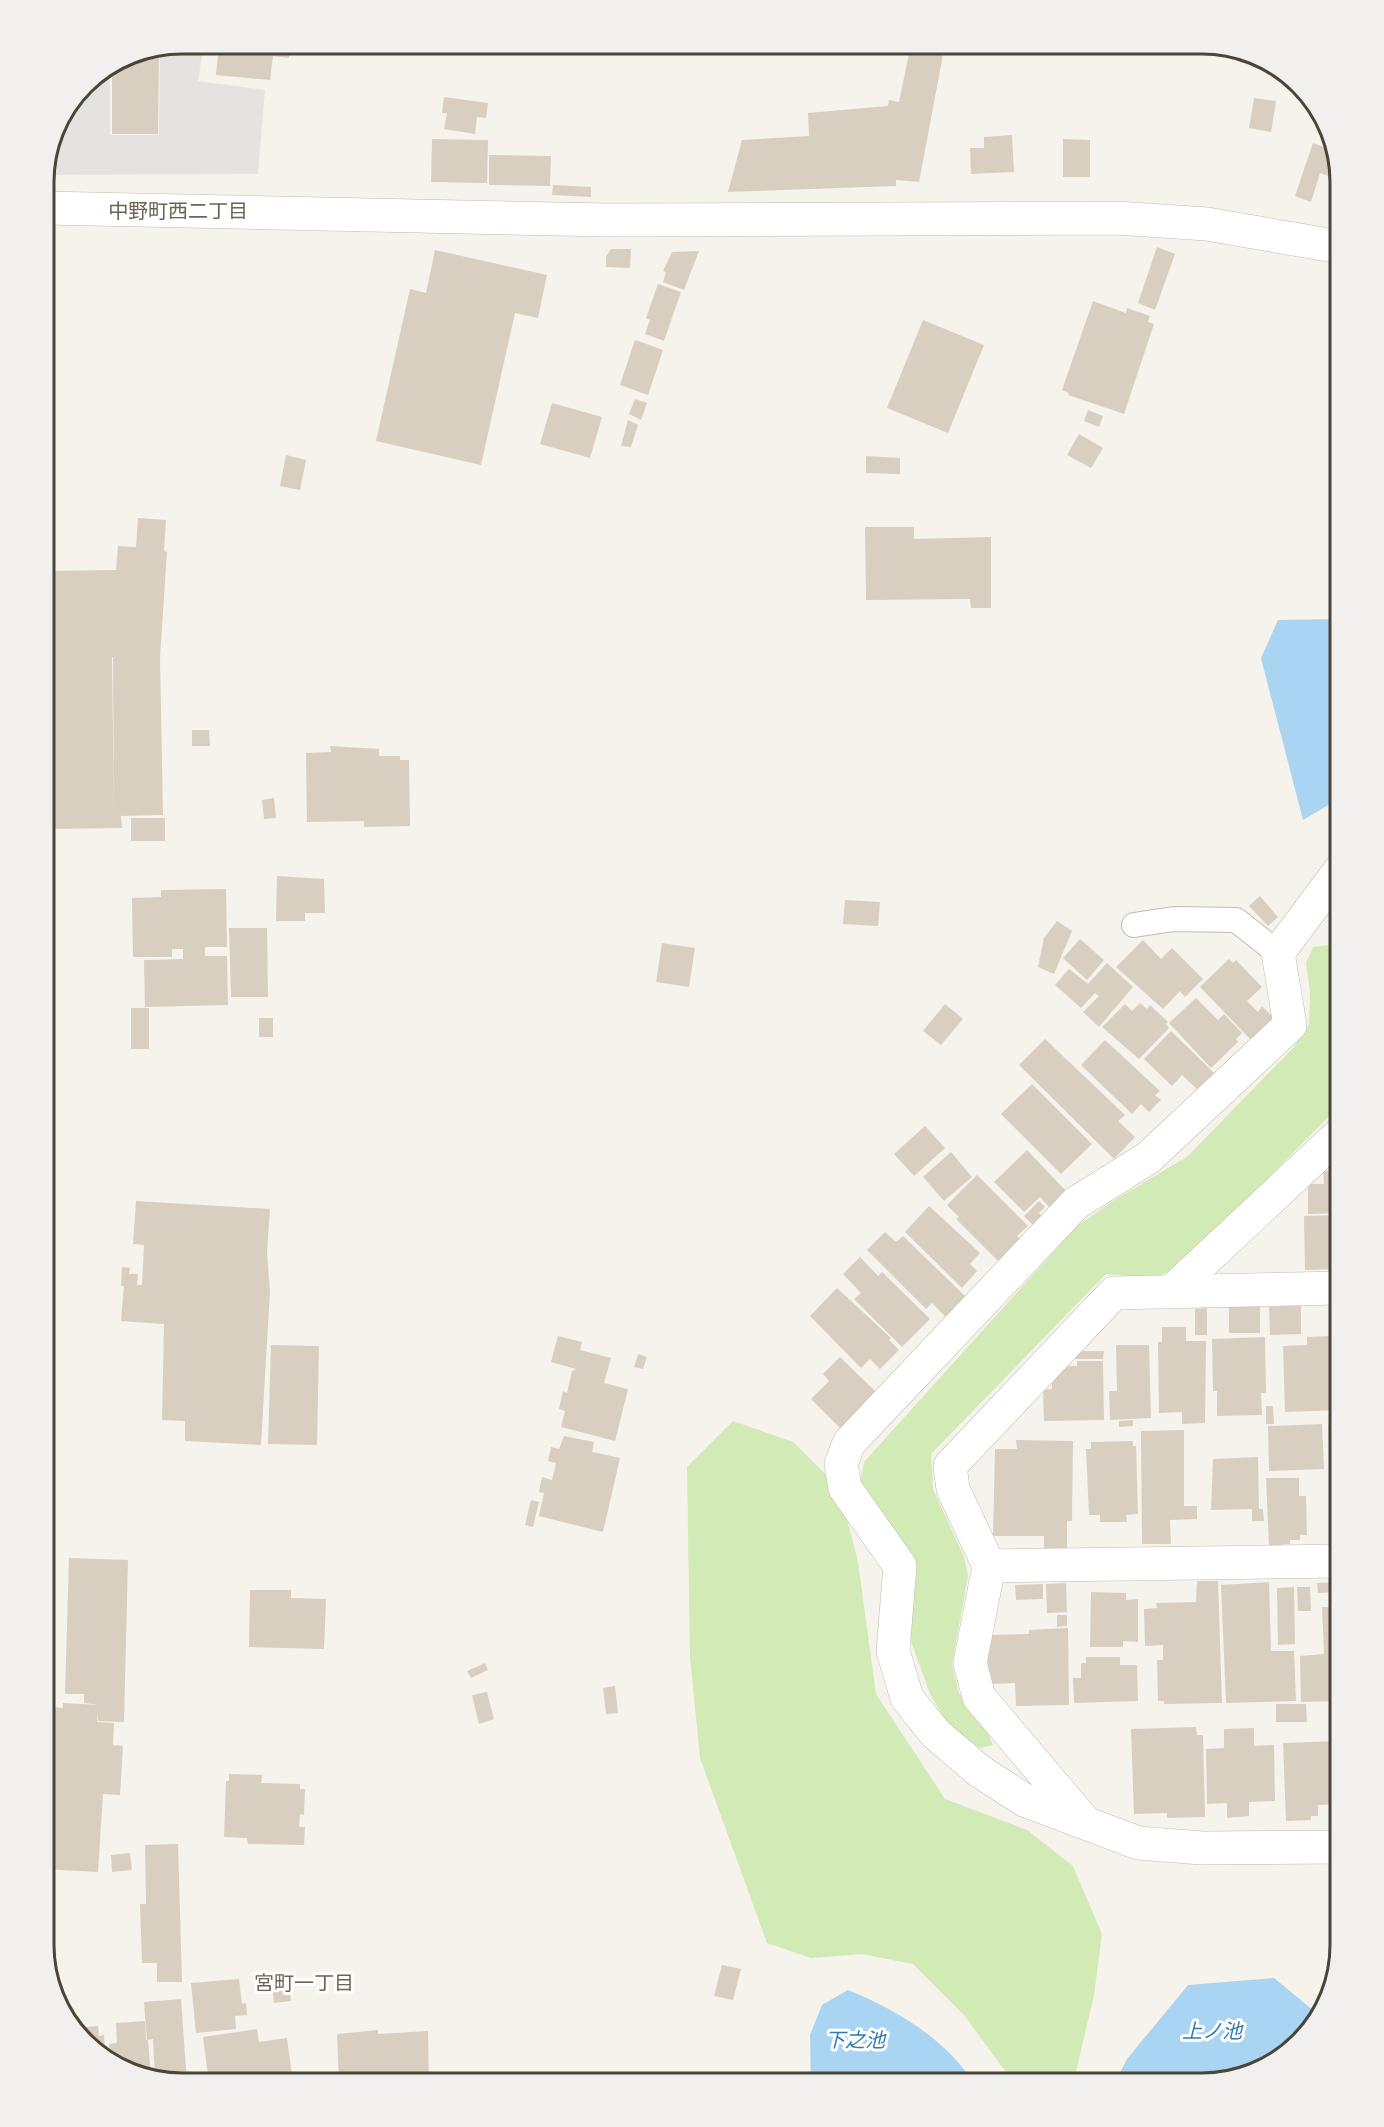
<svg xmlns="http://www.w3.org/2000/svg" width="1384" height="2127" viewBox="0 0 1384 2127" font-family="Commissioner,'Noto Sans JP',sans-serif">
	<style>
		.green { fill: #d2eab5 }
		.parking { fill: #e5e3e0 }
		.water { fill: #a9d4f2 }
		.building { fill: #d8cfc1; fill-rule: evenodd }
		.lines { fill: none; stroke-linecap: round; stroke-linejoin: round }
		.service-casing { stroke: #c2bbae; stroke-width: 26 }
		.minor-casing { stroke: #c2bbae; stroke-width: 34 }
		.tertiary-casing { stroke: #c2bbae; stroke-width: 34 }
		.service { stroke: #fff; stroke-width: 24 }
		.minor { stroke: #fff; stroke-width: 33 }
		.tertiary { stroke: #fff; stroke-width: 33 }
		.labels { text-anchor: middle; stroke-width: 6; stroke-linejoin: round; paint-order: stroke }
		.neighbourhood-label { font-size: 20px; fill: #6e6250; stroke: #fff }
		.water-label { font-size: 20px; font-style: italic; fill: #2e7ab2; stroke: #fff }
		.rim { fill: none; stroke: #4b4439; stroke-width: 3 }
	</style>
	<rect width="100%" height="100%" fill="#f6f3ec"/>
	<g class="green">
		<polygon points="1327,945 1340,948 1340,1105 1192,1256 1157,1278 1106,1274 931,1454 933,1489 964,1557 968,1576 952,1664 959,1693 983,1723 993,1745 980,1748 947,1723 930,1694 911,1641 911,1560 859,1488 864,1462 1076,1227 1113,1201 1188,1156 1294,1047 1309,1024 1310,992 1306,963 1313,947"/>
		<polygon points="733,1421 793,1442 839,1488 858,1562 876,1694 945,1799 1027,1830 1073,1866 1102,1934 1094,1995 1074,2080 1069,2083 1014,2083 964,2015 913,1964 862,1954 811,1958 767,1943 700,1758 690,1658 687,1467"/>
	</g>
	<polygon class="parking" points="182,44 204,44 198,81 265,90 258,174 44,175 54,128 84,84 110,66 110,135 159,135 160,53 137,52"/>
	<g class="water">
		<polygon points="1340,619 1340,789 1330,804 1303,820 1261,658 1278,620"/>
		<polygon points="1274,1978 1320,2016 1271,2065 1203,2083 1115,2083 1127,2059 1188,1985"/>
		<path d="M848,1990c45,18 100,50 125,93h-162l-1,-48 12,-30z"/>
	</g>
	<g class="building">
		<polygon points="219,44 290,44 289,58 273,56 270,80 216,75"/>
		<polygon points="911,44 945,44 919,182 896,180 896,186 728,192 742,140 809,136 808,113 888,106 889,100 899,102"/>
		<polygon points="134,53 159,53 158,134 112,134 112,65"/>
		<polygon points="444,97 488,103 486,118 477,117 475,134 444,129 447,113 442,113"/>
		<polygon points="1254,98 1276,101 1271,132 1249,128"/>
		<polygon points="1321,112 1322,113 1327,131 1316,127"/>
		<polygon points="1328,134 1340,180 1320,173 1311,202 1295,196 1313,143 1324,147"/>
		<polygon points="1012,135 1014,172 971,174 970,148 984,148 984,137"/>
		<polygon points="432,139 488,140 487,183 431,182"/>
		<polygon points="1063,139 1090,140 1090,177 1063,177"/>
		<polygon points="489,155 551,156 550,186 489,185"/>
		<polygon points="553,185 591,187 591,197 552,195"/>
		<polygon points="1157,247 1175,254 1155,310 1138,303"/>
		<polygon points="611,249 631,249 630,268 606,267 606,256"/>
		<polygon points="435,250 547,275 538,318 515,313 481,465 376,441 410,289 426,293"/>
		<polygon points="699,251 684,290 663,282 666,272 663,271 672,252"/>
		<polygon points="658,284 681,292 664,341 645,334 650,320 646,318"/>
		<polygon points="1093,301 1126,313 1127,308 1150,316 1148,322 1154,324 1124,414 1068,395 1069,393 1062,390"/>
		<polygon points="923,320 984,345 948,433 887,408"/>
		<polygon points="635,340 663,350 648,395 620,385"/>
		<polygon points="635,399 647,403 641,420 629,414"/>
		<polygon points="552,403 602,417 590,458 540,444"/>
		<polygon points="1088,410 1103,416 1099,427 1084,421"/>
		<polygon points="628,420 638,425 631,447 621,446"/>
		<polygon points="1079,434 1103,448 1091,468 1067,455"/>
		<polygon points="286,455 306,460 300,490 280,486"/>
		<polygon points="866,456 900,458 900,474 866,473"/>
		<path d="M138,518l28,2 -2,31 3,1 -7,105 3,158 -42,1 1,12 -78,1v-258l72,-1 2,-24 18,1zM112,657h1l1,159z"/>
		<polygon points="865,527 914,527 914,539 991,537 991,608 971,608 970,599 866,600"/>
		<polygon points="192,730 209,730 210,746 192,746"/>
		<polygon points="330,746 379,749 379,756 400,756 400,760 409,760 410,826 364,827 364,821 307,822 306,753 331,752"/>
		<polygon points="274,798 276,818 264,819 262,800"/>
		<rect x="131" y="818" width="34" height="23"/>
		<polygon points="277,876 324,879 325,913 305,913 305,921 276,921"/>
		<polygon points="226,889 227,947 205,947 205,956 227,956 228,1005 145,1007 144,960 183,959 183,949 172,949 172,957 133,957 132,898 161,897 161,890"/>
		<polygon points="1260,896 1278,917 1268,926 1249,906"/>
		<polygon points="845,900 880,902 878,926 843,924"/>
		<polygon points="1057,921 1072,931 1054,974 1038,967 1044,938"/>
		<polygon points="229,928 267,928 268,997 231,997"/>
		<polygon points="1080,939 1104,960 1087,980 1063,958"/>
		<polygon points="1143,940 1161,959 1172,948 1203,979 1185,997 1180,991 1163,1009 1116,967"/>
		<polygon points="662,943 695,948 689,987 656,982"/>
		<polygon points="1229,959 1233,963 1236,960 1262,987 1247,1001 1258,1012 1262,1006 1274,1018 1251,1040 1200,987"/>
		<polygon points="1107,963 1133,987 1099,1027 1083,1012 1099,996 1095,993 1081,1008 1055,985 1069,969 1088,984"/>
		<polygon points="1196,998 1218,1020 1224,1014 1242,1033 1236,1039 1238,1042 1211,1068 1169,1023"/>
		<polygon points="1140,1003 1147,1009 1150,1005 1168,1022 1166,1024 1169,1028 1139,1059 1102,1027 1125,1004 1132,1011"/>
		<polygon points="945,1004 963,1019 941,1045 923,1031"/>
		<rect x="131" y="1008" width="18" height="41"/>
		<rect x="259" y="1018" width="14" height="19"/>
		<polygon points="1171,1031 1214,1073 1198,1090 1182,1075 1172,1086 1144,1059"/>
		<polygon points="1045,1039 1125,1115 1118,1121 1135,1137 1114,1159 1019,1065"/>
		<polygon points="1105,1040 1160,1091 1155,1095 1161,1100 1149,1112 1141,1104 1132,1114 1081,1065"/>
		<polygon points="1032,1084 1092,1144 1061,1174 1001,1114"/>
		<polygon points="925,1126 945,1148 914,1176 894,1154"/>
		<polygon points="1027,1150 1066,1191 1049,1207 1040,1197 1024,1212 994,1182"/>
		<polygon points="951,1152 972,1177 944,1201 923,1177"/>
		<polygon points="1323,1171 1340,1171 1340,1213 1308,1214 1308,1184 1324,1184"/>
		<polygon points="977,1175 1028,1226 1017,1236 1021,1240 999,1262 956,1219 959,1217 947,1205"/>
		<polygon points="136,1201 270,1209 267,1253 270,1291 261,1445 185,1441 185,1421 162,1420 164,1324 121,1321 124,1286 121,1286 122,1267 130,1268 129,1274 138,1274 137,1285 142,1285 144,1245 133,1244"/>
		<polygon points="1039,1201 1045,1207 1039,1213 1044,1218 1035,1227 1024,1216"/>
		<polygon points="929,1206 980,1253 970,1264 977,1271 962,1288 905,1232"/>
		<polygon points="1340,1215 1340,1269 1305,1270 1304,1216"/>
		<polygon points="885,1232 896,1242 903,1236 967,1298 947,1318 932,1303 926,1309 867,1250"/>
		<polygon points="860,1257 878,1276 882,1272 930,1319 902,1347 854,1299 861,1293 843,1274"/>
		<polygon points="837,1288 891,1338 889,1340 899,1350 880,1369 870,1359 861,1368 810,1316"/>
		<polygon points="1229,1303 1260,1304 1260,1333 1229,1333"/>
		<polygon points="1301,1305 1301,1334 1270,1335 1269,1307"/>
		<polygon points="1207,1308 1207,1335 1195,1335 1195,1309"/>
		<polygon points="1162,1327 1186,1327 1186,1341 1206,1341 1205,1423 1182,1424 1182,1412 1159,1413 1158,1342 1162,1342"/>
		<polygon points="558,1336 582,1342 580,1350 611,1358 604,1383 628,1389 615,1441 561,1427 565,1411 559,1409 563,1391 567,1393 572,1371 576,1369 551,1362"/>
		<polygon points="1330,1336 1330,1343 1340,1343 1340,1410 1285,1412 1283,1346 1307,1345 1307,1337"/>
		<polygon points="1265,1337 1266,1393 1261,1393 1262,1415 1217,1416 1217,1391 1213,1391 1212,1339"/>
		<polygon points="271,1345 319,1346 317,1445 268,1444"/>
		<polygon points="1116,1345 1149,1345 1151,1418 1110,1420 1109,1391 1117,1391"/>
		<polygon points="1074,1351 1104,1351 1103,1359 1074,1359"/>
		<polygon points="638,1354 647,1357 643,1369 634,1367"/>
		<polygon points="840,1357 877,1393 841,1429 811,1399 829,1381 823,1374"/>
		<polygon points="1077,1361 1103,1361 1104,1420 1044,1421 1043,1390 1052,1389 1052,1379 1062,1366 1077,1366"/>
		<polygon points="1266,1406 1273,1406 1274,1424 1266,1424"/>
		<polygon points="1133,1420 1133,1426 1119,1427 1119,1421"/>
		<polygon points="1322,1424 1324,1469 1269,1471 1268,1426"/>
		<polygon points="1340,1424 1340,1471 1330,1471 1328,1425"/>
		<polygon points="1184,1430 1184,1506 1197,1506 1197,1519 1170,1520 1171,1544 1142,1544 1141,1431"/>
		<polygon points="564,1436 594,1442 592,1452 620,1458 603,1532 539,1516 544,1493 539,1492 542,1477 552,1480 556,1463 548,1461 551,1447 559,1449"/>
		<polygon points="1016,1440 1073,1441 1072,1521 1067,1521 1067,1549 1044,1549 1044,1536 993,1536 995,1449 1017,1449"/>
		<polygon points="1133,1441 1133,1446 1136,1446 1138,1514 1126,1515 1127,1522 1100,1522 1100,1515 1089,1515 1086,1449 1091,1449 1091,1442"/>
		<polygon points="1258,1457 1259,1509 1263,1509 1264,1521 1252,1521 1252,1509 1211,1510 1213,1459"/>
		<polygon points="1266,1478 1299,1478 1299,1496 1306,1496 1307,1535 1300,1535 1300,1540 1290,1540 1290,1544 1283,1544 1284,1547 1269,1547"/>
		<polygon points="531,1500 539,1502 533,1527 525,1525"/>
		<polygon points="69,1558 128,1560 124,1722 98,1721 98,1713 97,1722 114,1723 113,1745 123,1746 120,1795 103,1794 98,1872 44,1869 44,1706 63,1708 63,1703 99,1705 84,1703 84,1694 65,1694"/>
		<polygon points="1197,1581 1218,1581 1222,1703 1164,1704 1164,1701 1158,1701 1157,1660 1163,1660 1163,1645 1145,1646 1144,1609 1157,1608 1156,1603 1196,1602"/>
		<polygon points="1269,1582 1271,1651 1294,1651 1296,1701 1226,1703 1221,1585"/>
		<polygon points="1340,1582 1340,1592 1318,1593 1317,1583"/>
		<polygon points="1066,1583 1067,1612 1047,1613 1046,1584"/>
		<polygon points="1043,1584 1043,1599 1016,1600 1015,1585"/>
		<polygon points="1294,1587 1295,1644 1278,1645 1277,1588"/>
		<polygon points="1297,1587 1310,1587 1311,1611 1298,1611"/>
		<polygon points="250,1590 291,1590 291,1598 326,1599 324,1649 249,1647"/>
		<polygon points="1091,1592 1126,1593 1126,1600 1138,1599 1138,1642 1123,1641 1123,1647 1090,1647"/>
		<polygon points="1322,1607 1340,1607 1340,1701 1301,1702 1300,1656 1324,1654"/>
		<polygon points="1057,1615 1067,1615 1067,1626 1057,1627"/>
		<polygon points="1068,1628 1069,1705 1016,1706 1015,1683 989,1684 987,1635 1029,1634 1029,1630"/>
		<polygon points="1086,1657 1120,1657 1120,1665 1137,1665 1138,1701 1074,1703 1073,1678 1081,1678 1081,1663 1086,1663"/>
		<polygon points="485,1663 488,1670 471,1678 467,1671"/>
		<polygon points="615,1686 618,1713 606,1714 603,1688"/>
		<polygon points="487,1692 494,1719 479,1724 472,1695"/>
		<polygon points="1276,1704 1306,1704 1307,1722 1276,1722"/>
		<polygon points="1196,1727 1197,1735 1203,1735 1205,1817 1167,1818 1167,1813 1134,1814 1131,1729"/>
		<polygon points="1254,1728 1254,1746 1274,1745 1275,1801 1249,1802 1249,1816 1227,1818 1227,1803 1207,1804 1206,1749 1224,1748 1224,1729"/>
		<polygon points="1340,1741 1340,1804 1318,1805 1318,1816 1311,1816 1311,1820 1286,1821 1283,1743"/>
		<polygon points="229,1774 262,1775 261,1783 300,1784 300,1789 305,1789 304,1815 300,1814 299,1827 305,1827 304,1845 248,1844 247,1838 224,1837 226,1781 229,1781"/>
		<polygon points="178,1844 182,1982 157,1982 157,1963 142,1963 140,1904 146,1904 145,1845"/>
		<polygon points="130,1853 132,1870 112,1872 111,1855"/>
		<polygon points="722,1965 741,1969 733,2000 714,1996"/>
		<polygon points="288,1973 291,2001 274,2003 271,1975"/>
		<polygon points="239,1979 242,2004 246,2003 247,2015 235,2016 236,2029 196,2033 191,1983"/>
		<polygon points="181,1999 187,2083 173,2083 155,2077 153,2039 147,2040 144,2002"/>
		<polygon points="145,2021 146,2040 148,2040 151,2076 111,2062 109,2044 117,2043 116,2023"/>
		<polygon points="98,2026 99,2036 104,2035 106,2061 75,2028"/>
		<polygon points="257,2029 259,2042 287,2038 292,2076 280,2077 281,2083 209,2083 203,2037"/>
		<polygon points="378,2030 378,2034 428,2031 429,2083 396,2083 396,2080 339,2083 337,2034"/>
	</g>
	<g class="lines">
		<defs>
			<polyline id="service" points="1134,925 1174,919 1236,920 1278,953"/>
			<g id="minor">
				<polyline points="1172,1291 1340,1134"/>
				<polyline points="989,1566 1340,1561"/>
				<polyline points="1084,1821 979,1697 970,1663 989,1566 953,1489 950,1466 1114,1293 1340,1288"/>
				<polyline points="1340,1847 1202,1848 1138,1843 1024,1800 978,1770 935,1733 907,1698 893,1651 900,1566 845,1488 841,1464 849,1443 1076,1203 1148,1158 1290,1025 1278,953 1340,870"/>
			</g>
			<polyline id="tertiary" points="44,208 606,220 1116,218 1207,224 1340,247"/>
		</defs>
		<use href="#service" class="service-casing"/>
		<use href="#minor" class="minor-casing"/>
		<use href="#tertiary" class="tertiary-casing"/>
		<use href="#service" class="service"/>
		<use href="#minor" class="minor"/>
		<use href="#tertiary" class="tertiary"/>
	</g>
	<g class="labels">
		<g class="neighbourhood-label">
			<text x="178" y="218">中野町西二丁目</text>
			<text x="304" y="1990">宮町一丁目</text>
		</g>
		<g class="water-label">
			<text x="1212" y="2038">上ノ池</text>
			<text x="855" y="2047">下之池</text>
		</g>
	</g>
	<path d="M0 0H1384V2127H0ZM182 54H1202A128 128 0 0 1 1330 182V1945A128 128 0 0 1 1202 2073H182A128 128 0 0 1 54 1945V182A128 128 0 0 1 182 54Z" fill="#f1f0ef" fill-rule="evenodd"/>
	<path class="rim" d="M182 54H1202A128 128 0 0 1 1330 182V1945A128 128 0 0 1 1202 2073H182A128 128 0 0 1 54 1945V182A128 128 0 0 1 182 54Z"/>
</svg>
